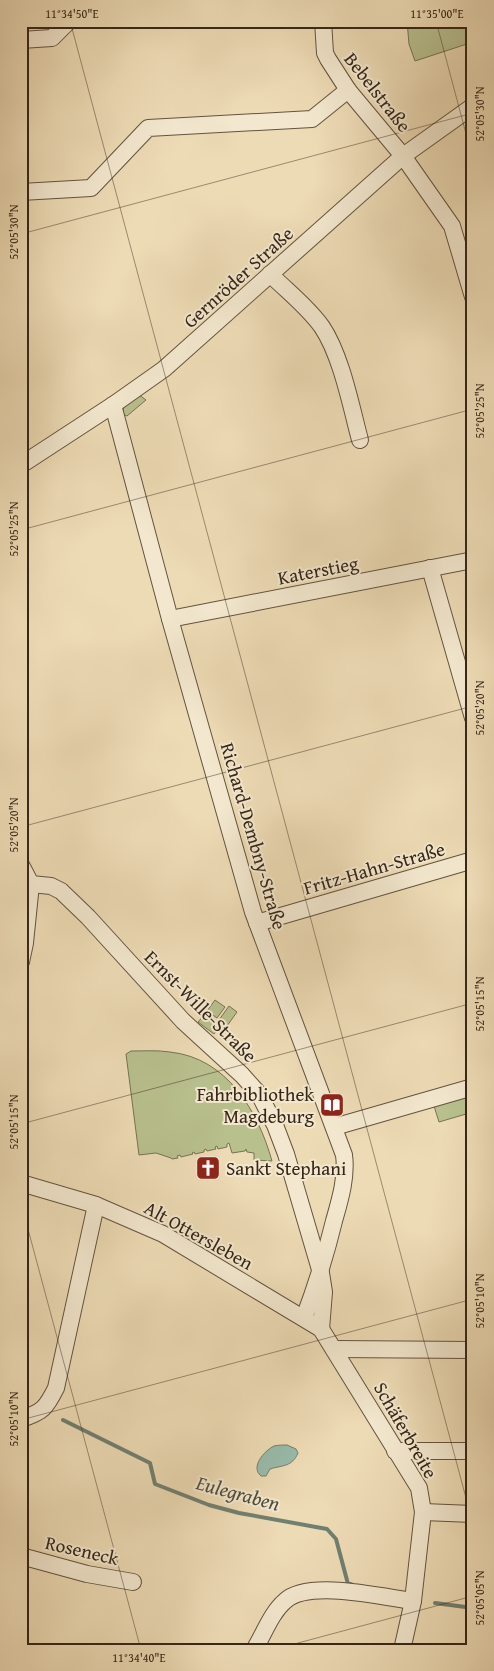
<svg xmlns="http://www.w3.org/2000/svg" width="494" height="1671" viewBox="0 0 494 1671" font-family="'Gentium Book Plus',serif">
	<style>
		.green { fill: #b8c08e; stroke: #777353 }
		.water { fill: #99bbab; stroke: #717f70 }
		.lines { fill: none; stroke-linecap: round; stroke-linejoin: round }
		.stream { stroke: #717f70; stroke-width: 4 }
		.minor-casing { stroke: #64533f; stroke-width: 18 }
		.minor { stroke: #f3e8cf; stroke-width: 16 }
		.ticks { fill: none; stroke: #362618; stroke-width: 1; stroke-opacity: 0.45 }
		.labels { text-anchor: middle; stroke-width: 4; stroke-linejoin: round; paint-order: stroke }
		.street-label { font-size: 19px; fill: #362618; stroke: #f3e8cf }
		.poi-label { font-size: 19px; fill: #362618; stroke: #f3e8cf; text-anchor: end }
		.water-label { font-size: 20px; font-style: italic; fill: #4f4b3d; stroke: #f3e8cf }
		.neatline { fill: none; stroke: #362618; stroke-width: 2 }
		.ticks-label { font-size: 12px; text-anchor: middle; fill: #362618 }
	</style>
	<rect width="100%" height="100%" fill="#eddbb5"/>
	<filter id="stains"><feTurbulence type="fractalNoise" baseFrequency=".004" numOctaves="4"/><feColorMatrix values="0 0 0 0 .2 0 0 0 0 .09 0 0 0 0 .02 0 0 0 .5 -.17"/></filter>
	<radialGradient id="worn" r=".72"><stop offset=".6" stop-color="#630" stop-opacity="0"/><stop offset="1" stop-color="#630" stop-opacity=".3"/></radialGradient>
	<g class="green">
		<polygon points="407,21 473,21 473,42 415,61 409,44"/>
		<polygon points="138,394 146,400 127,416 122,414 125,403"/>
		<polygon points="215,1000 225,1007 217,1018 207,1011"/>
		<polygon points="229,1006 237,1012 227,1026 219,1020"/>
		<polygon points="206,1013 221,1025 214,1034 198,1022"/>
		<path d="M131,1051c13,0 26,-1 39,1 57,6 88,59 102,109l-18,-1v-7l-7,-1 -1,-3 -1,2 -13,2 -3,-10 -2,1v3l-9,2 -1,-3 -2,1 1,2 -9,2 -1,-2 -2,1v2l-9,2 -1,-2 -2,1 1,1 -12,3 -1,-2 -3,1 1,2 -6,1 -1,-1 -15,-5 -17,2 -13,-101z"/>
		<polygon points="473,1095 473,1112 439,1122 434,1106"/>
	</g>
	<path class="water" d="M287,1445l9,4 2,4c-6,14 -15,12 -28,16l-4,7h-5c-11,-9 3,-25 13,-30 4,-1 9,-1 13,-1z"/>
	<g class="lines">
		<g class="stream">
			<polyline points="63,1420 150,1463 155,1484 209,1505 239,1513 327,1529 336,1539 348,1584 351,1584"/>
			<polyline points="435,1603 473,1608"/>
		</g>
		<defs>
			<g id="minor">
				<polyline points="323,21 325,53 328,59 348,90 403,156 452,226 473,297"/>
				<polyline points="21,40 52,38 69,21"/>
				<polyline points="21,192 91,188 148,128 312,119 348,90"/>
				<path d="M270,274c17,17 38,33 52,53 19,28 29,79 38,113"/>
				<path d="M113,405l57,214 83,293 91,243c3,22 -4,45 -10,66 -8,33 -18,65 -30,97"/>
				<polyline points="21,465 113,405 164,369 403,156 473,106"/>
				<polyline points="430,568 473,718"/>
				<polyline points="170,619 473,560"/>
				<polyline points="21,865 31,884 51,886 61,891 88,917 183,1021 242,1075 259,1094 275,1125 286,1154 321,1273 324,1292 321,1329"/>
				<polyline points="257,923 473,860"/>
				<polyline points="21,962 25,943 31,884"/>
				<polyline points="334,1127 473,1087"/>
				<polyline points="21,1183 96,1205 163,1234 321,1329 419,1488 423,1512 413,1601 402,1650"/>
				<polyline points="334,1349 473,1350"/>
				<path d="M21,1419c22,-7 25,-11 35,-31l40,-183"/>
				<polyline points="395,1451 473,1451"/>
				<polyline points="423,1512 473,1514"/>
				<polyline points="21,1556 87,1574 133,1582"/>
				<path d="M254,1650c10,-16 17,-37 31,-49 23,-22 98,-4 128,0"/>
			</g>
		</defs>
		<use href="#minor" class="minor-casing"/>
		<use href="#minor" class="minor"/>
	</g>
	<path class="ticks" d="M70,21l403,1503M436,21l37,139M21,234l452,-121M21,530l452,-121M21,827l452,-121M21,1124l452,-121M21,1203l120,447M21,1420l452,-121M272,1650l201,-54"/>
	<defs>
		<symbol id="library-square" viewBox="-11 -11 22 22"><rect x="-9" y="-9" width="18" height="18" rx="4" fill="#8f2418" stroke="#f3e8cf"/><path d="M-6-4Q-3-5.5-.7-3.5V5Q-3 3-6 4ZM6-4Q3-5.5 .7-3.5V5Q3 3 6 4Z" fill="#fff"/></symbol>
		<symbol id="church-square" viewBox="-11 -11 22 22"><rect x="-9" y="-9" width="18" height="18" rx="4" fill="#8f2418" stroke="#f3e8cf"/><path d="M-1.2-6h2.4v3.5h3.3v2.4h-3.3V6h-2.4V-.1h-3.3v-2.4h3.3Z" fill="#fff"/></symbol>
	</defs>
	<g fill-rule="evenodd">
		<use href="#library-square" x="318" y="1091" width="28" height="28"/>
		<use href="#church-square" x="194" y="1154" width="28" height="28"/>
	</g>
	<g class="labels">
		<g class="street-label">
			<text transform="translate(378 92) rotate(52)" y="7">Bebelstraße</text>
			<text transform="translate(238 277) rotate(-42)" y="7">Gernröder Straße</text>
			<text transform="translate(318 570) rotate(-11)" y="7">Katerstieg</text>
			<text transform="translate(254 836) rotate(74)" y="7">Richard-Dembny-Straße</text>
			<text transform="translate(374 868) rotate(-16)" y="7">Fritz-Hahn-Straße</text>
			<text transform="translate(201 1006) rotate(45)" y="7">Ernst-Wille-Straße</text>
			<text transform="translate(199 1235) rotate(29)" y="7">Alt Ottersleben</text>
			<text transform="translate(406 1430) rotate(60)" y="7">Schäferbreite</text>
			<text transform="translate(82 1550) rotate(13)" y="7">Roseneck</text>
		</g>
		<g class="poi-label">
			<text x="314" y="1101">Fahrbibliothek<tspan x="314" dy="22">Magdeburg</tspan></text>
			<text x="226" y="1175" text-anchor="start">Sankt Stephani</text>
		</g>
		<g class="water-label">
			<text transform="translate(238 1493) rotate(15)" y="7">Eulegraben</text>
		</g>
	</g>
	<rect width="494" height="1671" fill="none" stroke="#eddbb5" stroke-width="55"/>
	<rect x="28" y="28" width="438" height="1616" class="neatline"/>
	<g class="ticks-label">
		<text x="72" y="18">11°34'50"E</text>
		<text x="437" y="18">11°35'00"E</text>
		<text transform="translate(480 114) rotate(-90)" y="4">52°05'30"N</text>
		<text transform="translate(14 232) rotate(-90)" y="4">52°05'30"N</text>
		<text transform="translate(480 411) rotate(-90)" y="4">52°05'25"N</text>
		<text transform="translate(14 529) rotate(-90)" y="4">52°05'25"N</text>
		<text transform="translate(480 708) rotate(-90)" y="4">52°05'20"N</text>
		<text transform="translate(14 825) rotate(-90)" y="4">52°05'20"N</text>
		<text transform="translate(480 1004) rotate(-90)" y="4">52°05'15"N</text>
		<text transform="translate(14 1122) rotate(-90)" y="4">52°05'15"N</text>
		<text transform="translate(480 1301) rotate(-90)" y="4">52°05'10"N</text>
		<text transform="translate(14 1419) rotate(-90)" y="4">52°05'10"N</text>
		<text transform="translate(480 1598) rotate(-90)" y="4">52°05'05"N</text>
		<text x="139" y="1662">11°34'40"E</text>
	</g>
	<rect width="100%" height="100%" filter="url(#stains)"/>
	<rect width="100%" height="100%" fill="url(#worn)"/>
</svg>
